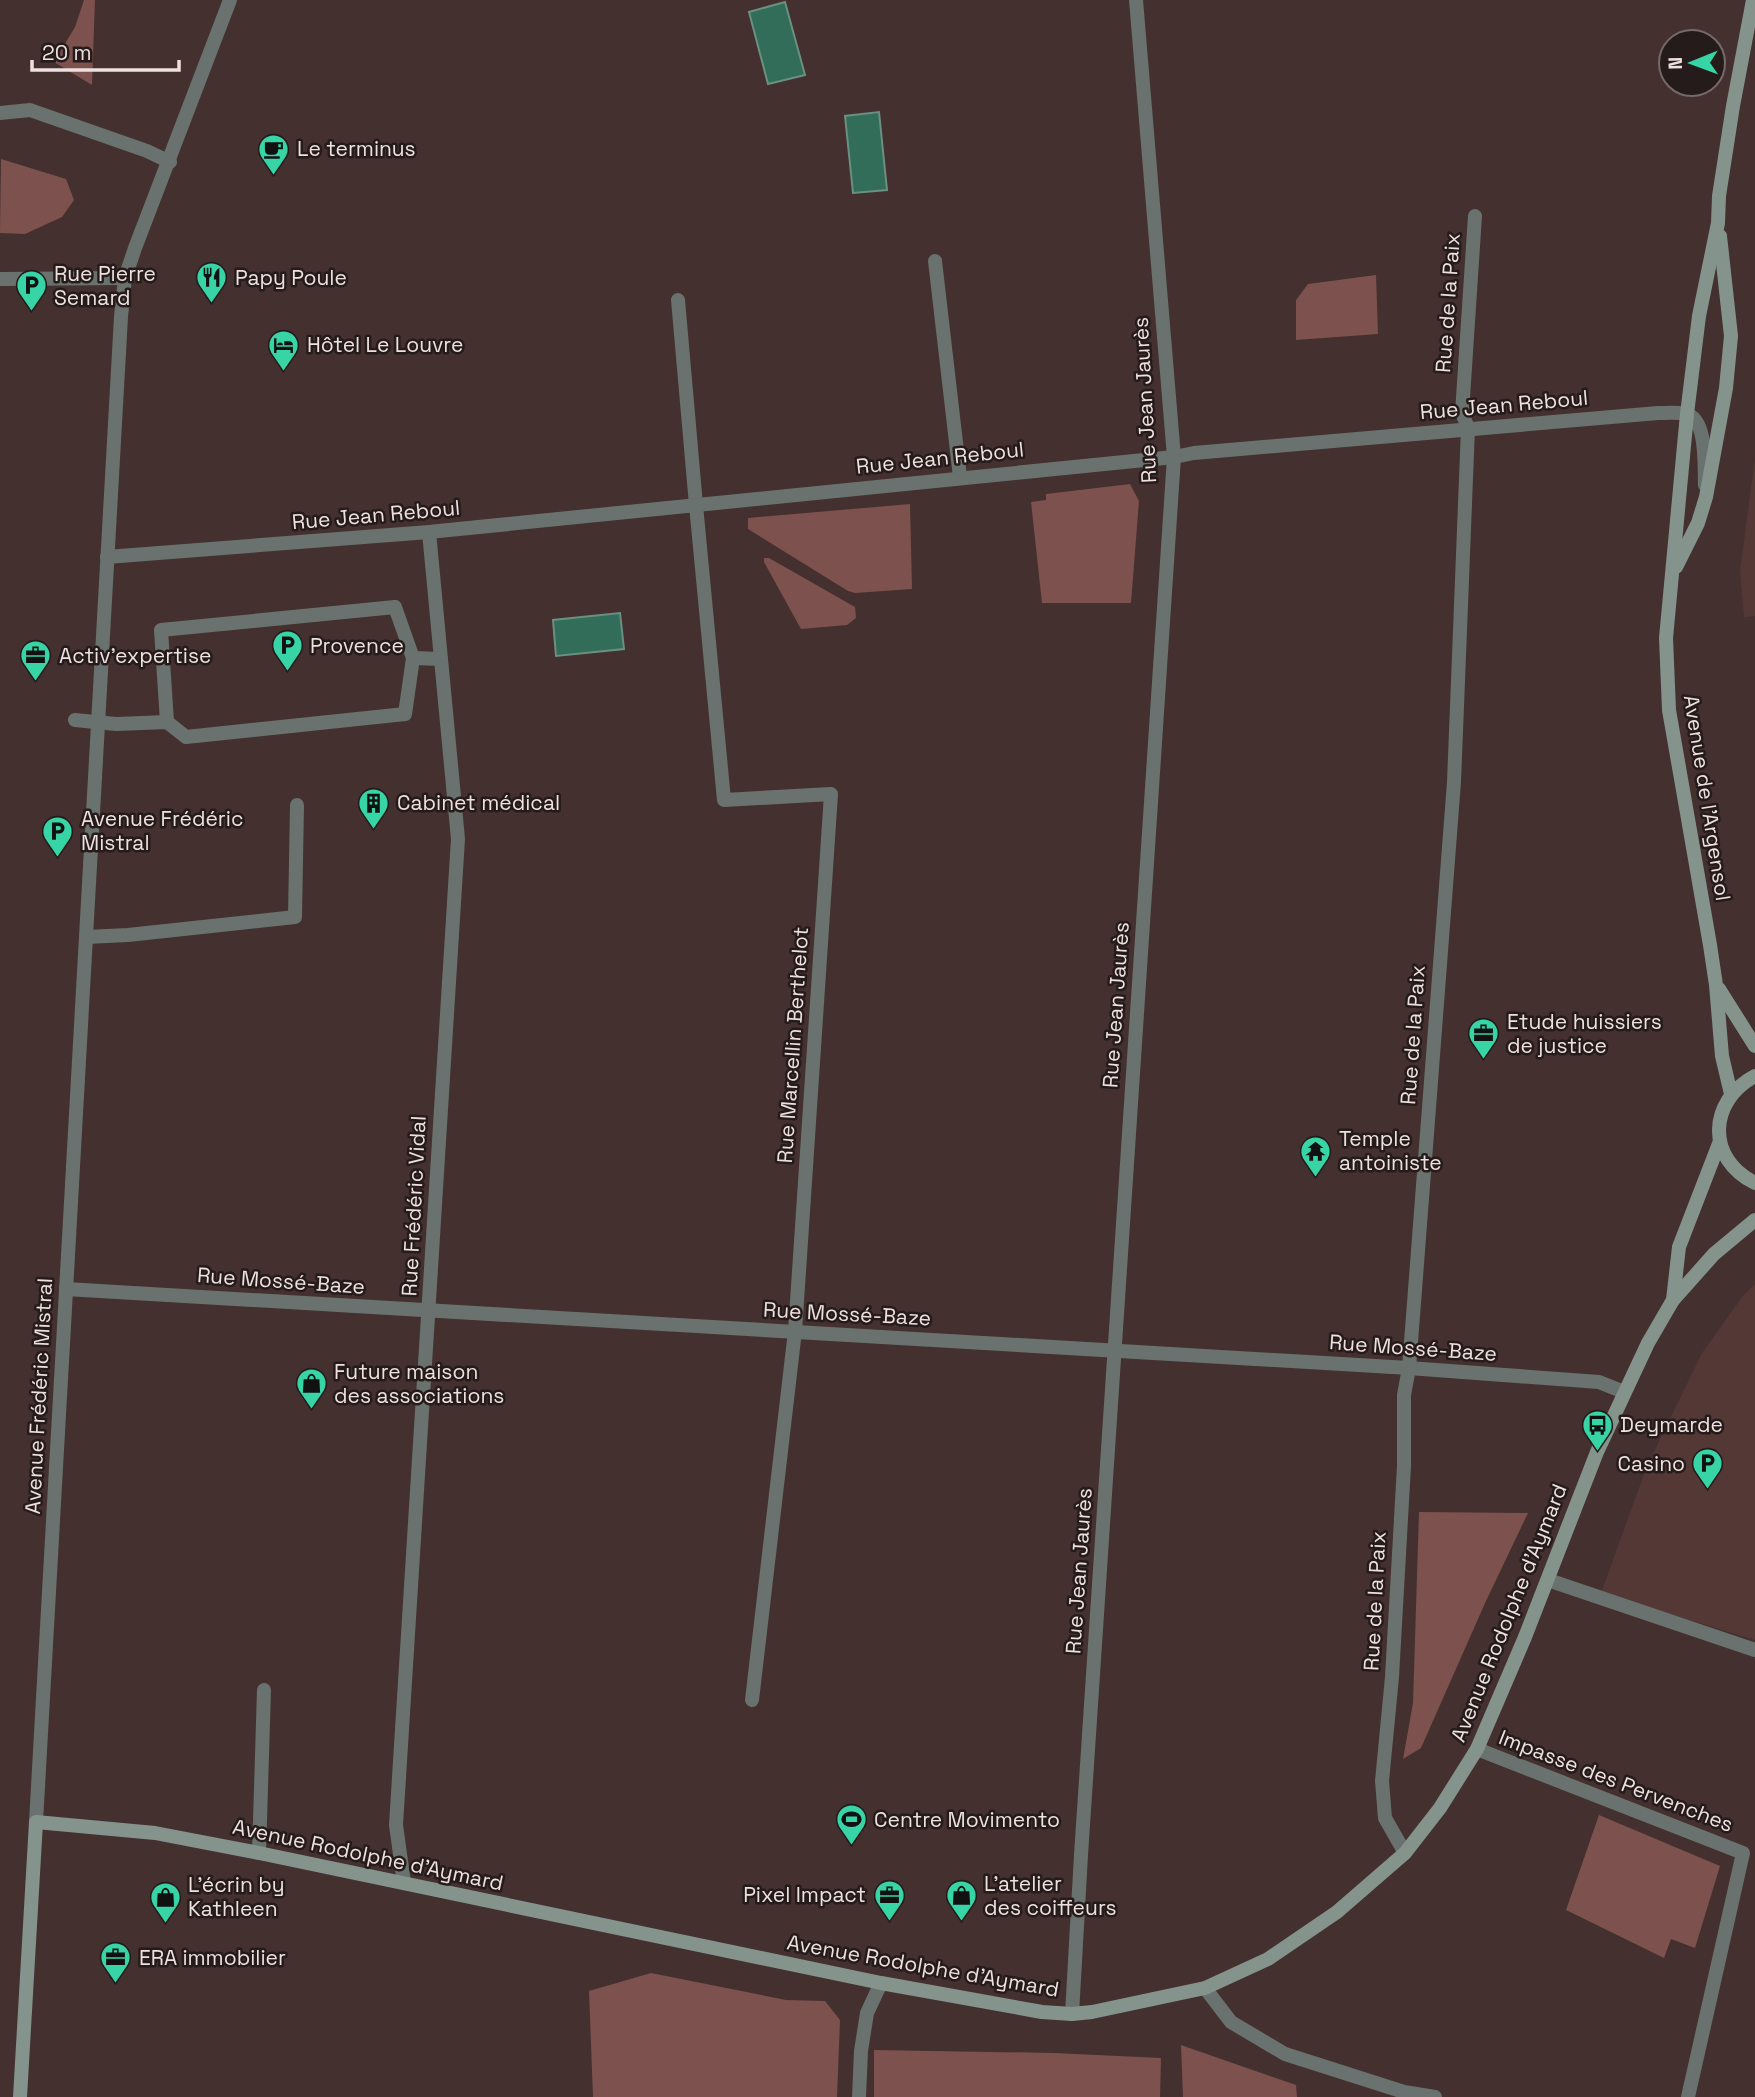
<svg xmlns="http://www.w3.org/2000/svg" width="1755" height="2097" viewBox="0 0 1755 2097" font-family="'Space Grotesk',sans-serif">
	<style>
		.built { fill: #533836 }
		.green { fill: #7d514d }
		.water { fill: #326d59; stroke: #6a9081; stroke-width: 2 }
		.lines { fill: none; stroke-linecap: round; stroke-linejoin: round }
		.lane { stroke: #69726e; stroke-width: 14 }
		.street { stroke: #69726e; stroke-width: 14 }
		.secondary { stroke: #84948d; stroke-width: 14 }
		.labels { text-anchor: middle; stroke-width: 5; stroke-linejoin: round; paint-order: stroke }
		.poi-label { font-size: 21px; fill: #eee0df; stroke: #241b1a; text-anchor: start }
		.street-label { font-size: 21px; fill: #eee0df; stroke: #241b1a }
	</style>
	<rect width="100%" height="100%" fill="#44302f"/>
	<g class="built">
		<polygon points="1755,458 1755,616 1744,617 1740,571"/>
		<polygon points="1755,1284 1755,1640 1601,1593 1647,1466 1702,1353 1743,1296"/>
	</g>
	<g class="green">
		<polygon points="84,0 95,0 92,85 54,62 75,27"/>
		<polygon points="1,159 66,179 74,200 62,217 25,234 0,233"/>
		<polygon points="1376,275 1378,334 1296,340 1296,300 1308,284"/>
		<polygon points="1130,484 1139,501 1131,603 1042,603 1031,502 1046,500 1046,494"/>
		<polygon points="910,504 912,589 855,593 848,591 748,529 748,518"/>
		<polygon points="764,558 769,558 855,607 856,618 847,625 801,629 764,562"/>
		<polygon points="1419,1512 1528,1513 1486,1601 1421,1748 1403,1759 1413,1703"/>
		<polygon points="1599,1815 1720,1866 1695,1948 1671,1939 1664,1958 1566,1910"/>
		<polygon points="651,1973 786,2000 825,2001 840,2020 837,2097 593,2097 589,1991"/>
		<polygon points="1181,2045 1296,2085 1297,2097 1183,2097"/>
		<polygon points="874,2050 1054,2053 1161,2058 1160,2097 874,2097"/>
	</g>
	<g class="water">
		<polygon points="785,2 805,75 768,84 749,12"/>
		<polygon points="879,112 887,190 853,193 845,116"/>
		<polygon points="620,613 624,649 556,656 553,620"/>
	</g>
	<g class="lines">
		<g class="lane">
			<polyline points="0,113 30,110 147,151 170,162"/>
			<polyline points="935,261 960,477"/>
			<polyline points="678,300 696,505"/>
			<polyline points="75,720 116,724 167,722 186,737 405,714 413,658 441,659"/>
			<polyline points="167,722 161,630 395,607 413,658"/>
			<polyline points="86,937 128,935 295,917 297,805"/>
			<polyline points="259,1853 264,1690"/>
			<polyline points="859,2097 861,2051 867,2013 881,1983"/>
		</g>
		<g class="street">
			<polyline points="0,279 125,278"/>
			<polyline points="696,505 724,800 831,794 795,1331 752,1700"/>
			<path d="M107,557l322,-25 745,-75 20,-4 464,-40c9,0 20,-1 28,1 22,5 18,53 19,71"/>
			<polyline points="66,1289 1409,1368 1599,1382 1624,1392"/>
			<polyline points="1548,1580 1755,1650"/>
			<polyline points="1477,1749 1743,1853 1688,2097"/>
			<polyline points="36,1822 121,317 125,278 135,248 230,0"/>
			<polyline points="1405,1853 1385,1818 1382,1781 1392,1677 1404,1466 1404,1395 1409,1368 1454,782 1468,428 1462,413 1475,216"/>
			<polyline points="404,1883 396,1825 458,839 429,532"/>
			<polyline points="1205,1988 1231,2022 1285,2054 1404,2092 1435,2097"/>
			<polyline points="1072,2014 1081,1855 1174,457 1136,0"/>
		</g>
		<g class="secondary">
			<polyline points="1676,567 1698,523 1706,497 1726,388 1731,336 1720,236"/>
			<polyline points="1719,989 1755,1046"/>
			<path d="M1755,1076c-47,25 -49,83 0,107"/>
			<polyline points="1731,1094 1722,1056 1716,985 1710,945 1669,710 1666,638 1687,414 1699,316 1718,223 1719,196 1733,106 1753,0"/>
			<polyline points="1673,1300 1679,1247 1720,1141"/>
			<polyline points="20,2097 36,1822 155,1833 259,1853 881,1983 1042,2012 1072,2014 1092,2012 1205,1988 1268,1959 1337,1912 1405,1853 1440,1808 1477,1749 1525,1637 1597,1452 1648,1343 1673,1300 1714,1254 1755,1220"/>
		</g>
	</g>
	<defs>
		<symbol id="cafe-pin" viewBox="-11 -11 22 30"><path d="M0 17L-7.5 6A9.5 9.5 0 1 1 7.5 6Z" fill="#37d4a6" stroke="#241b1a"/><path d="M-5.5-4.5H6V0H3Q3 3.5 0 3.5H-2.5Q-5.5 3.5-5.5 0ZM3-3.2v2h1.7v-2ZM-6 4.5H4V6H-6Z" fill="#111"/></symbol>
		<symbol id="restaurant-pin" viewBox="-11 -11 22 30"><path d="M0 17L-7.5 6A9.5 9.5 0 1 1 7.5 6Z" fill="#37d4a6" stroke="#241b1a"/><path d="M-5-6h1v4h1v-4h1v4h1v-4h1v5L-1.5 .5V6h-2V.5L-5-1ZM5-6V6H3V1.5H1.5Q1.5-4 5-6Z" fill="#111"/></symbol>
		<symbol id="parking-pin" viewBox="-11 -11 22 30"><path d="M0 17L-7.5 6A9.5 9.5 0 1 1 7.5 6Z" fill="#37d4a6" stroke="#241b1a"/><path d="M-3.5-5.5H1a3.5 3.5 0 0 1 0 7H-1V5.5H-3.5ZM-1-3.4V-.6H.8a1.4 1.4 0 0 0 0-2.8Z" fill="#111"/></symbol>
		<symbol id="hotel-pin" viewBox="-11 -11 22 30"><path d="M0 17L-7.5 6A9.5 9.5 0 1 1 7.5 6Z" fill="#37d4a6" stroke="#241b1a"/><path d="M-6-4.5h1.5V1H6V5H4.5V3h-9V5H-6ZM-4 0a1.8 1.8 0 1 1 3.6 0ZM.5 0V-2.5h3Q6-2.5 6 0Z" fill="#111"/></symbol>
		<symbol id="office-pin" viewBox="-11 -11 22 30"><path d="M0 17L-7.5 6A9.5 9.5 0 1 1 7.5 6Z" fill="#37d4a6" stroke="#241b1a"/><path d="M-6-3h4V-5.5h4V-3h4V5H-6ZM-1-4.5V-3h2v-1.5ZM-6 0V1H6V0Z" fill="#111"/></symbol>
		<symbol id="building-pin" viewBox="-11 -11 22 30"><path d="M0 17L-7.5 6A9.5 9.5 0 1 1 7.5 6Z" fill="#37d4a6" stroke="#241b1a"/><path d="M-4-6H4V6H1V3H-1V6H-4ZM-2.5-4.3h1.7v1.8h-1.7ZM.8-4.3h1.7v1.8H.8ZM-2.5-1h1.7V.8h-1.7ZM.8-1h1.7V.8H.8Z" fill="#111"/></symbol>
		<symbol id="temple-pin" viewBox="-11 -11 22 30"><path d="M0 17L-7.5 6A9.5 9.5 0 1 1 7.5 6Z" fill="#37d4a6" stroke="#241b1a"/><path d="M0-6L5-2H3V0L6.5 2.5H4V6H1.5V3h-3V6H-4V2.5H-6.5L-3 0V-2H-5Z" fill="#111"/></symbol>
		<symbol id="shop-pin" viewBox="-11 -11 22 30"><path d="M0 17L-7.5 6A9.5 9.5 0 1 1 7.5 6Z" fill="#37d4a6" stroke="#241b1a"/><path d="M-5-2.5h2.3a2.7 3.5 0 0 1 5.4 0H5L5.5 6h-11ZM-1.5-2.5h3a1.5 2.3 0 0 0-3 0Z" fill="#111"/></symbol>
		<symbol id="bus-pin" viewBox="-11 -11 22 30"><path d="M0 17L-7.5 6A9.5 9.5 0 1 1 7.5 6Z" fill="#37d4a6" stroke="#241b1a"/><path d="M-5-6H5V4H4V6H2V4H-2V6H-4V4H-5ZM-3.5-4V0h7V-4ZM-3.5 1.2v1.5H-2V1.2ZM2 1.2v1.5H3.5V1.2Z" fill="#111"/></symbol>
		<symbol id="stadium-pin" viewBox="-11 -11 22 30"><path d="M0 17L-7.5 6A9.5 9.5 0 1 1 7.5 6Z" fill="#37d4a6" stroke="#241b1a"/><path d="M0-5a6.5 5 0 1 0 0 10a6.5 5 0 1 0 0-10ZM-3.5-1.8h7v3.6h-7Z" fill="#111"/></symbol>
	</defs>
	<g fill-rule="evenodd">
		<use href="#cafe-pin" x="256" y="132" width="35" height="47"/>
		<use href="#restaurant-pin" x="194" y="260" width="35" height="47"/>
		<use href="#parking-pin" x="14" y="268" width="35" height="47"/>
		<use href="#hotel-pin" x="266" y="328" width="35" height="47"/>
		<use href="#parking-pin" x="270" y="628" width="35" height="47"/>
		<use href="#office-pin" x="18" y="638" width="35" height="47"/>
		<use href="#building-pin" x="356" y="786" width="35" height="47"/>
		<use href="#parking-pin" x="40" y="814" width="35" height="47"/>
		<use href="#office-pin" x="1466" y="1016" width="35" height="47"/>
		<use href="#temple-pin" x="1298" y="1134" width="35" height="47"/>
		<use href="#shop-pin" x="294" y="1366" width="35" height="47"/>
		<use href="#bus-pin" x="1580" y="1408" width="35" height="47"/>
		<use href="#parking-pin" x="1690" y="1446" width="35" height="47"/>
		<use href="#stadium-pin" x="834" y="1802" width="35" height="47"/>
		<use href="#office-pin" x="872" y="1878" width="35" height="47"/>
		<use href="#shop-pin" x="944" y="1878" width="35" height="47"/>
		<use href="#shop-pin" x="148" y="1880" width="35" height="47"/>
		<use href="#office-pin" x="98" y="1940" width="35" height="47"/>
	</g>
	<g class="labels">
		<g class="poi-label">
			<text x="297" y="156">Le terminus</text>
			<text x="54" y="281">Rue Pierre<tspan x="54" dy="24">Semard</tspan></text>
			<text x="235" y="285">Papy Poule</text>
			<text x="307" y="352">Hôtel Le Louvre</text>
			<text x="310" y="653">Provence</text>
			<text x="59" y="663">Activ'expertise</text>
			<text x="397" y="810">Cabinet médical</text>
			<text x="81" y="826">Avenue Frédéric<tspan x="81" dy="24">Mistral</tspan></text>
			<text x="1507" y="1029">Etude huissiers<tspan x="1507" dy="24">de justice</tspan></text>
			<text x="1339" y="1146">Temple<tspan x="1339" dy="24">antoiniste</tspan></text>
			<text x="334" y="1379">Future maison<tspan x="334" dy="24">des associations</tspan></text>
			<text x="1620" y="1432">Deymarde</text>
			<text x="1685" y="1471" text-anchor="end">Casino</text>
			<text x="874" y="1827">Centre Movimento</text>
			<text x="984" y="1891">L’atelier<tspan x="984" dy="24">des coiffeurs</tspan></text>
			<text x="188" y="1892">L’écrin by<tspan x="188" dy="24">Kathleen</tspan></text>
			<text x="866" y="1902" text-anchor="end">Pixel Impact</text>
			<text x="139" y="1965">ERA immobilier</text>
		</g>
		<g class="street-label">
			<text transform="translate(1448 303) rotate(-86)" y="7">Rue de la Paix</text>
			<text transform="translate(1145 400) rotate(-93)" y="7">Rue Jean Jaurès</text>
			<text transform="translate(1504 405) rotate(-5)" y="7">Rue Jean Reboul</text>
			<text transform="translate(940 458) rotate(-6)" y="7">Rue Jean Reboul</text>
			<text transform="translate(376 515) rotate(-5)" y="7">Rue Jean Reboul</text>
			<text transform="translate(1707 798) rotate(81)" y="7">Avenue de l'Argensol</text>
			<text transform="translate(1116 1005) rotate(-86)" y="7">Rue Jean Jaurès</text>
			<text transform="translate(1413 1035) rotate(-86)" y="7">Rue de la Paix</text>
			<text transform="translate(793 1045) rotate(-86)" y="7">Rue Marcellin Berthelot</text>
			<text transform="translate(414 1206) rotate(-87)" y="7">Rue Frédéric Vidal</text>
			<text transform="translate(281 1281) rotate(4)" y="7">Rue Mossé-Baze</text>
			<text transform="translate(847 1314) rotate(3)" y="7">Rue Mossé-Baze</text>
			<text transform="translate(1413 1348) rotate(4)" y="7">Rue Mossé-Baze</text>
			<text transform="translate(39 1396) rotate(-87)" y="7">Avenue Frédéric Mistral</text>
			<text transform="translate(1079 1571) rotate(-86)" y="7">Rue Jean Jaurès</text>
			<text transform="translate(1375 1601) rotate(-87)" y="7">Rue de la Paix</text>
			<text transform="translate(1509 1613) rotate(-68)" y="7">Avenue Rodolphe d'Aymard</text>
			<text transform="translate(1616 1781) rotate(21)" y="7">Impasse des Pervenches</text>
			<text transform="translate(368 1855) rotate(12)" y="7">Avenue Rodolphe d'Aymard</text>
			<text transform="translate(923 1966) rotate(10)" y="7">Avenue Rodolphe d'Aymard</text>
		</g>
	</g>
	<g transform="translate(1692 63) rotate(269)"><circle r="33" fill="#241b1a" stroke="#756a69" stroke-width="2"/>
	<path d="M0-5L12 26L0 18L-12 26Z" fill="#37d4a6"/>
	<text y="-10" font-size="19" font-weight="bold" text-anchor="middle" fill="#eee0df">N</text>
	</g>
	<path d="M32 60v10h147v-10" fill="none" stroke="#eee0df" stroke-width="3.5"/>
	<text x="42" y="60" font-size="21" fill="#eee0df" stroke="#241b1a" stroke-width="5" paint-order="stroke">20 m</text>
</svg>
